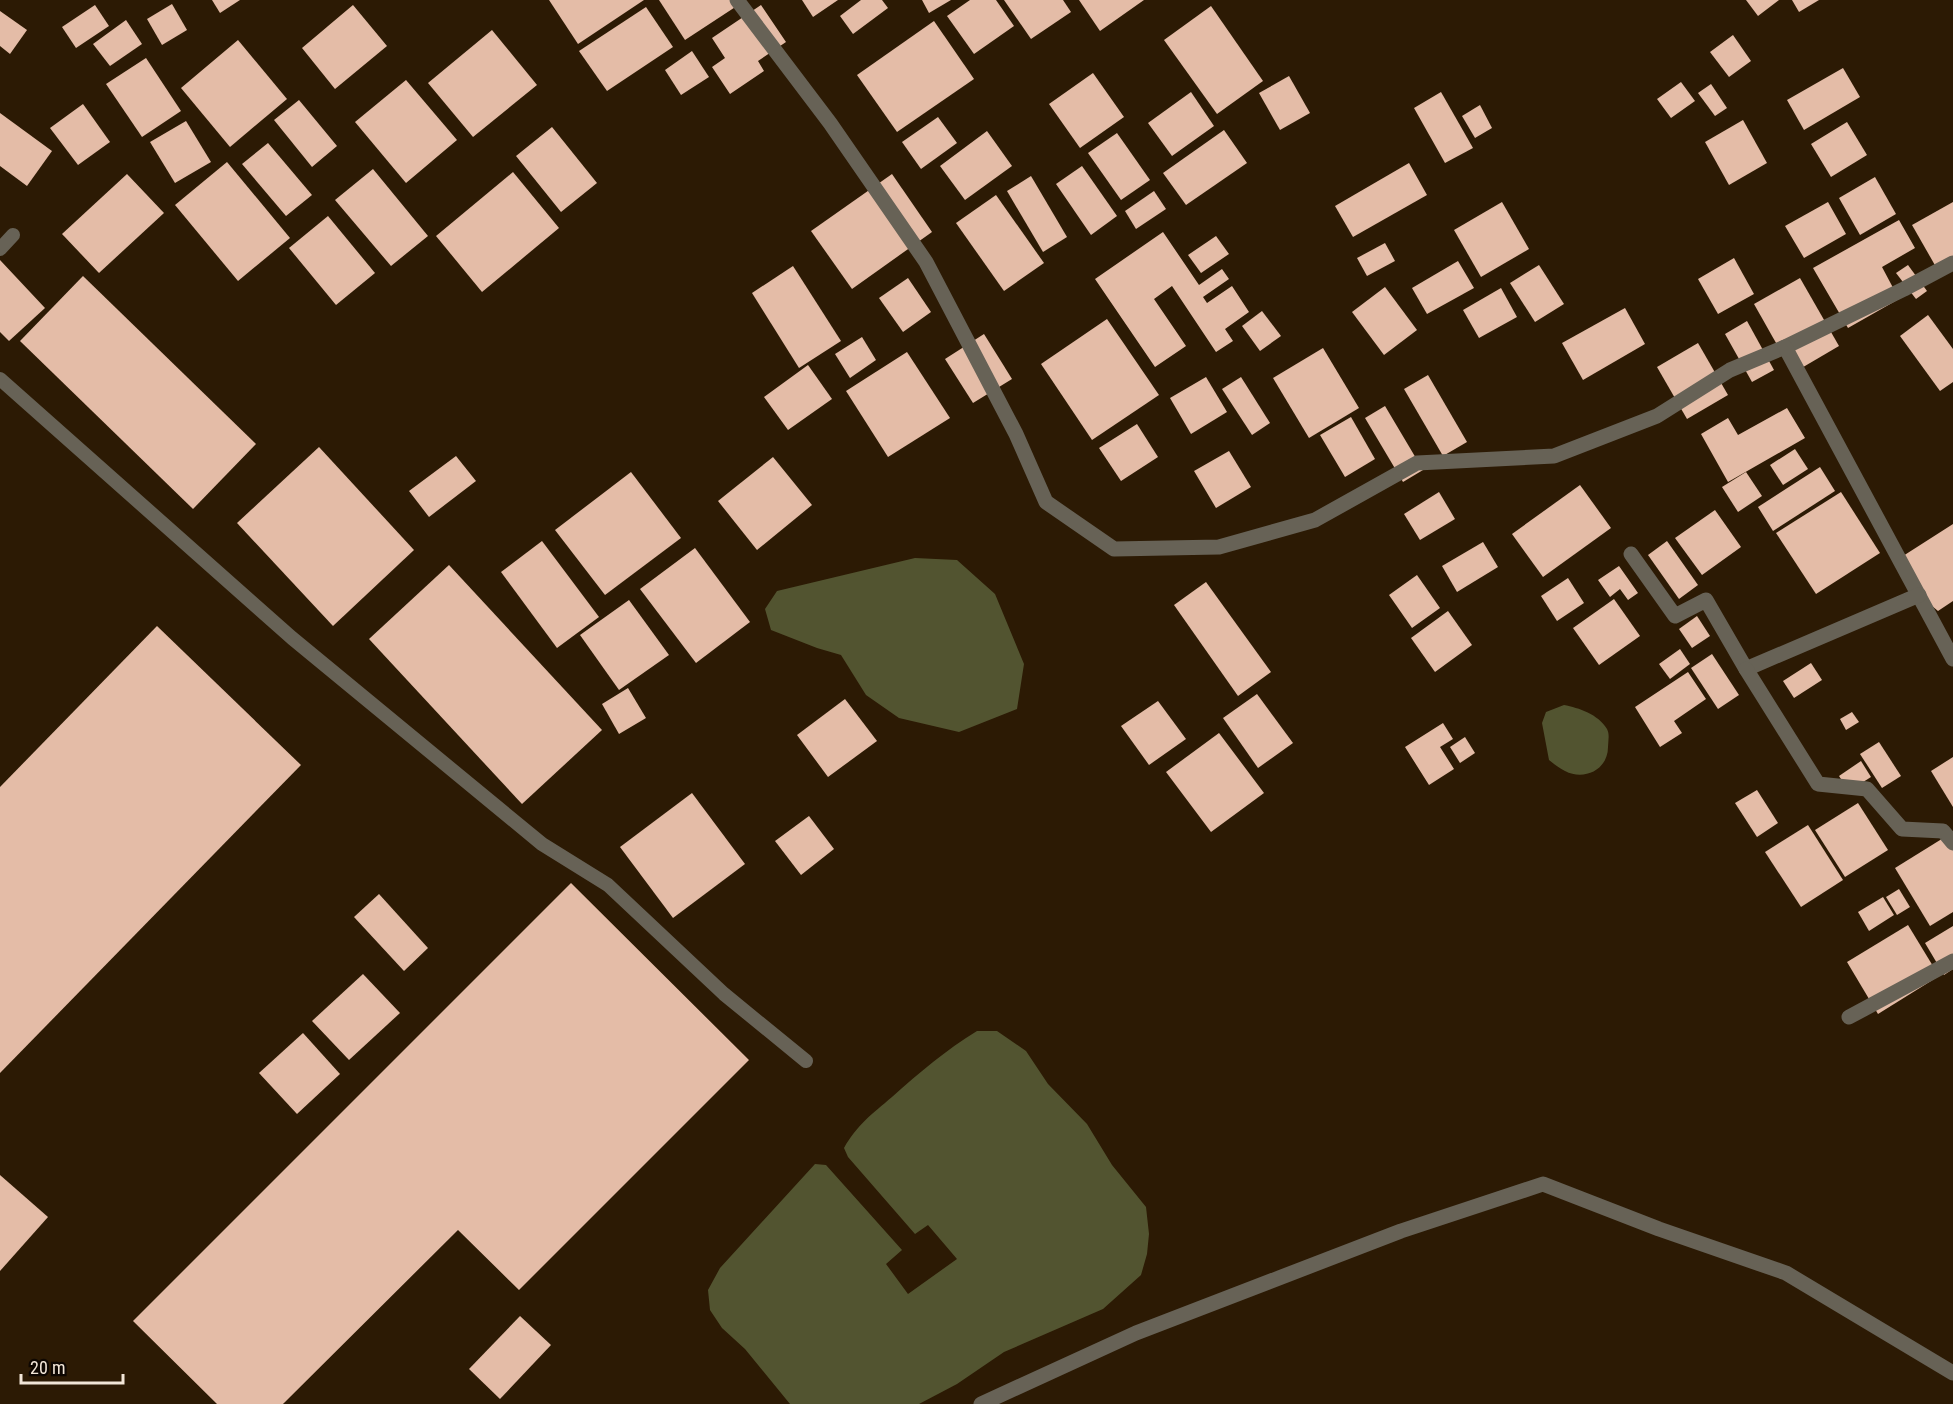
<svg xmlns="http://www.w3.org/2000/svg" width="1953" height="1404" viewBox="0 0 1953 1404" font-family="'Roboto Condensed',sans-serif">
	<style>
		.water { fill: #525430 }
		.building { fill: #e4bca7 }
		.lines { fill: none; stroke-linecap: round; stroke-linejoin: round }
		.service { stroke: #676256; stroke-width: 14 }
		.minor { stroke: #676256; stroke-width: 15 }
	</style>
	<rect width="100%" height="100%" fill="#2c1a04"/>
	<g class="water">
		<polygon points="915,558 957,560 995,594 1024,664 1017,709 959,732 899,718 866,695 841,655 817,648 771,630 765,609 777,591"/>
		<path d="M1564,705c15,3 34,9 43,24 3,6 1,12 1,18 0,23 -24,34 -43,24 -6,-3 -11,-7 -16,-11l-7,-37 4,-11z"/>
		<path d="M977,1031h20l29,20 22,33 39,40 25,41 34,42 3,27 -2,20 -6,21 -38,34 -99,43 -47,32 -38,20h-129l-45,-55 -23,-21 -12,-18 -2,-20 12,-22 95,-104 11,1 76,85 -16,14 22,30 49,-35 -29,-34 -13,9 -67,-77 -4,-9c13,-23 28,-34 48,-51 28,-25 54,-47 85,-66z"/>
	</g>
	<g class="building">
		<polygon points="212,0 240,0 220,13"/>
		<polygon points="549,0 644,0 578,44"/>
		<polygon points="659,0 746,0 685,40"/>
		<polygon points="802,0 838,0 813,17"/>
		<polygon points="861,0 882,0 888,8 853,34 840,16"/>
		<polygon points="922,0 951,0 929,13"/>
		<polygon points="970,0 996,0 1014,26 974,54 947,16"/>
		<polygon points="1004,0 1063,0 1071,12 1031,39"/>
		<polygon points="1079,0 1144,0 1100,31"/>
		<polygon points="1746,0 1779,0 1758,16"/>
		<polygon points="1792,0 1819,0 1799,12"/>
		<polygon points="172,4 187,30 162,45 147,19"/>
		<polygon points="95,5 109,26 76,48 62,27"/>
		<polygon points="353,5 387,46 335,89 302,48"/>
		<polygon points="761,5 786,42 758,61 764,71 730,94 712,67 725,58 712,38"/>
		<polygon points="1211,6 1263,81 1217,114 1164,40"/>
		<polygon points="646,7 673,47 607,91 579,51"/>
		<polygon points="0,11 27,30 10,54 0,46"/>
		<polygon points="126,20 142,44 110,66 93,44"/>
		<polygon points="934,21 974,79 897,132 857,75"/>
		<polygon points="492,30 537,85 473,137 428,83"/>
		<polygon points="1733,35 1751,61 1729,77 1710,52"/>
		<polygon points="238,40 287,99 230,147 181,88"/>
		<polygon points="692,51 709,77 681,95 665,70"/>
		<polygon points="146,58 181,111 142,137 106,84"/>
		<polygon points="1843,68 1860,97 1804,130 1787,100"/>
		<polygon points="1093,73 1124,117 1080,148 1049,104"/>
		<polygon points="1289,76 1310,113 1280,130 1259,93"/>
		<polygon points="406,80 457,140 406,183 355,122"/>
		<polygon points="1681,82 1695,101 1671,118 1657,99"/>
		<polygon points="1711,84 1727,108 1715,116 1698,93"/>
		<polygon points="1191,92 1214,126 1172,156 1148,123"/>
		<polygon points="1441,92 1473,148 1445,163 1414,108"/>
		<polygon points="299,100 337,146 312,167 274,120"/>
		<polygon points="83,104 110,142 78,165 50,128"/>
		<polygon points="1480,105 1492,128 1475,138 1462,116"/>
		<polygon points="0,113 52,151 27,186 0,166"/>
		<polygon points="938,117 957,143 921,169 902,142"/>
		<polygon points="1743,120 1767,163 1729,185 1705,142"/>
		<polygon points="186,121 211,162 175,183 150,142"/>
		<polygon points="1847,122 1867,155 1831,177 1811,144"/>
		<polygon points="552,127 597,183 561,212 516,156"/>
		<polygon points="1224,130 1247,163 1186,205 1163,173"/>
		<polygon points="987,131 1012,166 965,200 940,166"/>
		<polygon points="1117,133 1150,180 1121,200 1088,153"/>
		<polygon points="268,143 312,195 286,216 242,164"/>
		<polygon points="227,162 290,238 238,281 175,205"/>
		<polygon points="1409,163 1427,195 1353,237 1335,206"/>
		<polygon points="1082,166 1117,216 1091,235 1056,184"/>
		<polygon points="373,169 428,236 391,266 335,200"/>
		<polygon points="513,172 559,228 482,292 436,236"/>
		<polygon points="127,174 164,213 99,273 62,234"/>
		<polygon points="892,174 932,232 852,289 811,231"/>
		<polygon points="1031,176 1067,237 1043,252 1007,191"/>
		<polygon points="1875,177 1896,214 1860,235 1839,198"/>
		<polygon points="1154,191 1166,209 1136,229 1125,211"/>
		<polygon points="996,195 1044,263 1004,291 956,223"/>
		<polygon points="1502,202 1529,249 1481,277 1454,230"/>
		<polygon points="1828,202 1846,234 1804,258 1785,226"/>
		<polygon points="1953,202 1953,257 1936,267 1912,225"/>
		<polygon points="328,216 375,273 336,305 289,248"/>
		<polygon points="1899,220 1915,248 1882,267 1899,299 1848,328 1813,268"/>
		<polygon points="1163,232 1199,285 1222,269 1229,279 1203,297 1207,303 1232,286 1249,312 1225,329 1233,341 1216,352 1172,286 1154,299 1186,346 1155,367 1095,279"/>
		<polygon points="1216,236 1229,254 1201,273 1188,255"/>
		<polygon points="1385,243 1395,261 1367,276 1357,258"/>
		<polygon points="1734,258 1754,294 1718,314 1698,279"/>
		<polygon points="0,260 45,308 9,341 0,332"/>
		<polygon points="1458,261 1474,288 1427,314 1412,288"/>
		<polygon points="1539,265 1564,304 1535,322 1510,283"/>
		<polygon points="1908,265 1927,291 1916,299 1896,273"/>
		<polygon points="793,266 841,341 799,368 752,293"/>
		<polygon points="83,276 256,444 193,509 20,341"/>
		<polygon points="908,278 931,312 903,332 879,298"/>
		<polygon points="1800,278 1839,346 1793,373 1754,304"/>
		<polygon points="1385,287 1417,330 1384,355 1352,312"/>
		<polygon points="1501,288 1517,317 1479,338 1463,310"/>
		<polygon points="1625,308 1645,344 1583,380 1562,343"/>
		<polygon points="1262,311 1281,336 1260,351 1242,326"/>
		<polygon points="1928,315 1953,349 1953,382 1940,391 1900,336"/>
		<polygon points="1107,319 1159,395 1092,440 1041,364"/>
		<polygon points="1747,321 1774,370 1752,382 1725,334"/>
		<polygon points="984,334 1012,379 973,403 945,359"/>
		<polygon points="862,337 876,360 850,378 835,354"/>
		<polygon points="1698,343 1728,395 1687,419 1657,367"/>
		<polygon points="1323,348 1359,408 1309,438 1273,378"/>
		<polygon points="907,352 950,418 888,457 846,391"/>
		<polygon points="808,365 832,399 788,430 764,397"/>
		<polygon points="1428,375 1467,442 1443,456 1404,389"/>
		<polygon points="1206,377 1227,412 1191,434 1170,398"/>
		<polygon points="1241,377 1270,423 1252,435 1222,389"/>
		<polygon points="1385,406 1423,470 1403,482 1365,418"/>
		<polygon points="1787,408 1805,438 1728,482 1701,434 1728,418 1738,435"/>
		<polygon points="1351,417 1375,459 1345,477 1320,435"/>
		<polygon points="1137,424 1158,457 1121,481 1099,448"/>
		<polygon points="319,447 414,550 333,626 237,523"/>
		<polygon points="1795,449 1808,469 1783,485 1770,465"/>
		<polygon points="1229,451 1251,487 1216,508 1194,471"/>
		<polygon points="456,456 476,481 429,517 409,491"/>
		<polygon points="773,457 812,505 757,550 718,501"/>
		<polygon points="1820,467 1835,491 1773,531 1758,507"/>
		<polygon points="631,472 681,538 605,595 555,530"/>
		<polygon points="1746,472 1762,496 1738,512 1722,487"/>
		<polygon points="1580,485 1611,528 1543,577 1512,534"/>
		<polygon points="1439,492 1455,519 1420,540 1404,514"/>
		<polygon points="1841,492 1880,553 1816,594 1776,533"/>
		<polygon points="1715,510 1741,547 1702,575 1675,538"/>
		<polygon points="1953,524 1953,601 1938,611 1919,595 1903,556"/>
		<polygon points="542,541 599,617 557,648 501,572"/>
		<polygon points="1667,541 1698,585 1679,599 1648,555"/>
		<polygon points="1483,542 1498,567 1457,592 1442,566"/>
		<polygon points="695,548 750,622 696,663 640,589"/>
		<polygon points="449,565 602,730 522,804 369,639"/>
		<polygon points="1619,566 1638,593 1628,600 1620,589 1610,597 1598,580"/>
		<polygon points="1417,575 1440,608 1412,628 1389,595"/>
		<polygon points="1568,578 1584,603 1557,621 1541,596"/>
		<polygon points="1206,582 1271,672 1238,696 1174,605"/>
		<polygon points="1614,599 1640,636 1599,665 1573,628"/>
		<polygon points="629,600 669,655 619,690 580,635"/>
		<polygon points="1448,611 1472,645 1435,672 1411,638"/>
		<polygon points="1697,616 1710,636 1692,648 1679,629"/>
		<polygon points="157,626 301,765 0,1073 0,787"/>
		<polygon points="1680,649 1690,664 1670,679 1659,664"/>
		<polygon points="1712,654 1739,695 1718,709 1691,668"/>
		<polygon points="1811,663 1822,680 1794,698 1783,681"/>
		<polygon points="1688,672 1706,699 1674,721 1682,733 1660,747 1635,707"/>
		<polygon points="628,688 646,718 619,734 602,704"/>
		<polygon points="1257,694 1293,743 1258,768 1223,718"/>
		<polygon points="845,699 877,741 828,777 797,735"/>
		<polygon points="1158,701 1186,739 1149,765 1121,726"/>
		<polygon points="1852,712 1859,722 1846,730 1840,719"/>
		<polygon points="1443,723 1453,739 1440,747 1454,769 1429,785 1405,747"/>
		<polygon points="1219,733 1264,793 1211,832 1166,772"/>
		<polygon points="1465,737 1475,753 1460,763 1450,747"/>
		<polygon points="1879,742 1901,776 1882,788 1860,754"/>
		<polygon points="1953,757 1953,807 1931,771"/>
		<polygon points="1861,761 1871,777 1849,791 1839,776"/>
		<polygon points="1757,790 1778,823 1757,837 1735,803"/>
		<polygon points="692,793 745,864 673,918 620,847"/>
		<polygon points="1858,803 1888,850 1845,877 1815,830"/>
		<polygon points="809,816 834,849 801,875 775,841"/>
		<polygon points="1808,825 1843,880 1801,907 1765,852"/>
		<polygon points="1953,832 1953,912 1930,926 1895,868"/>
		<polygon points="571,883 749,1060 519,1290 458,1230 283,1404 217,1404 133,1321"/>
		<polygon points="1899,889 1910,907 1897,915 1886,897"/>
		<polygon points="379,894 428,948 404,971 354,917"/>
		<polygon points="1883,897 1894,915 1869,931 1858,912"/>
		<polygon points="1908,925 1939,976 1878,1014 1847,962"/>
		<polygon points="1953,926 1953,969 1944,975 1925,943"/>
		<polygon points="363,974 400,1013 349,1060 312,1021"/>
		<polygon points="303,1033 340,1074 297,1114 259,1073"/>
		<polygon points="0,1175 48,1217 0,1271"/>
		<polygon points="520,1316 551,1345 500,1399 469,1369"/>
	</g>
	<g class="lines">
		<g class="service">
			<polyline points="0,249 13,235"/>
			<polyline points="0,379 292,638 542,844 608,885 724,994 806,1061"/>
		</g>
		<g class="minor">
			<polyline points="737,0 830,123 926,262 1016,434 1046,502 1114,549 1219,547 1315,520 1417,463 1554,456 1657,416 1730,370 1785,347 1904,289 1953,263"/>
			<polyline points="1785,347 1953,659"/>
			<polyline points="1631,554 1675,616 1706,600 1746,669 1919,595"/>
			<polyline points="1746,669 1818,784 1867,789 1902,829 1943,831 1953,843"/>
			<polyline points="1849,1017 1953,961"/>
			<polyline points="981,1404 1136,1333 1401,1231 1543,1184 1659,1229 1786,1273 1953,1373"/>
		</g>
	</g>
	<path d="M21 1374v9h102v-9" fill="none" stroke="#f2e6d8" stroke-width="3"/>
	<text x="30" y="1374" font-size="18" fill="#f2e6d8" stroke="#0e0702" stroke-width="4.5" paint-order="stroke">20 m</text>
</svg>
